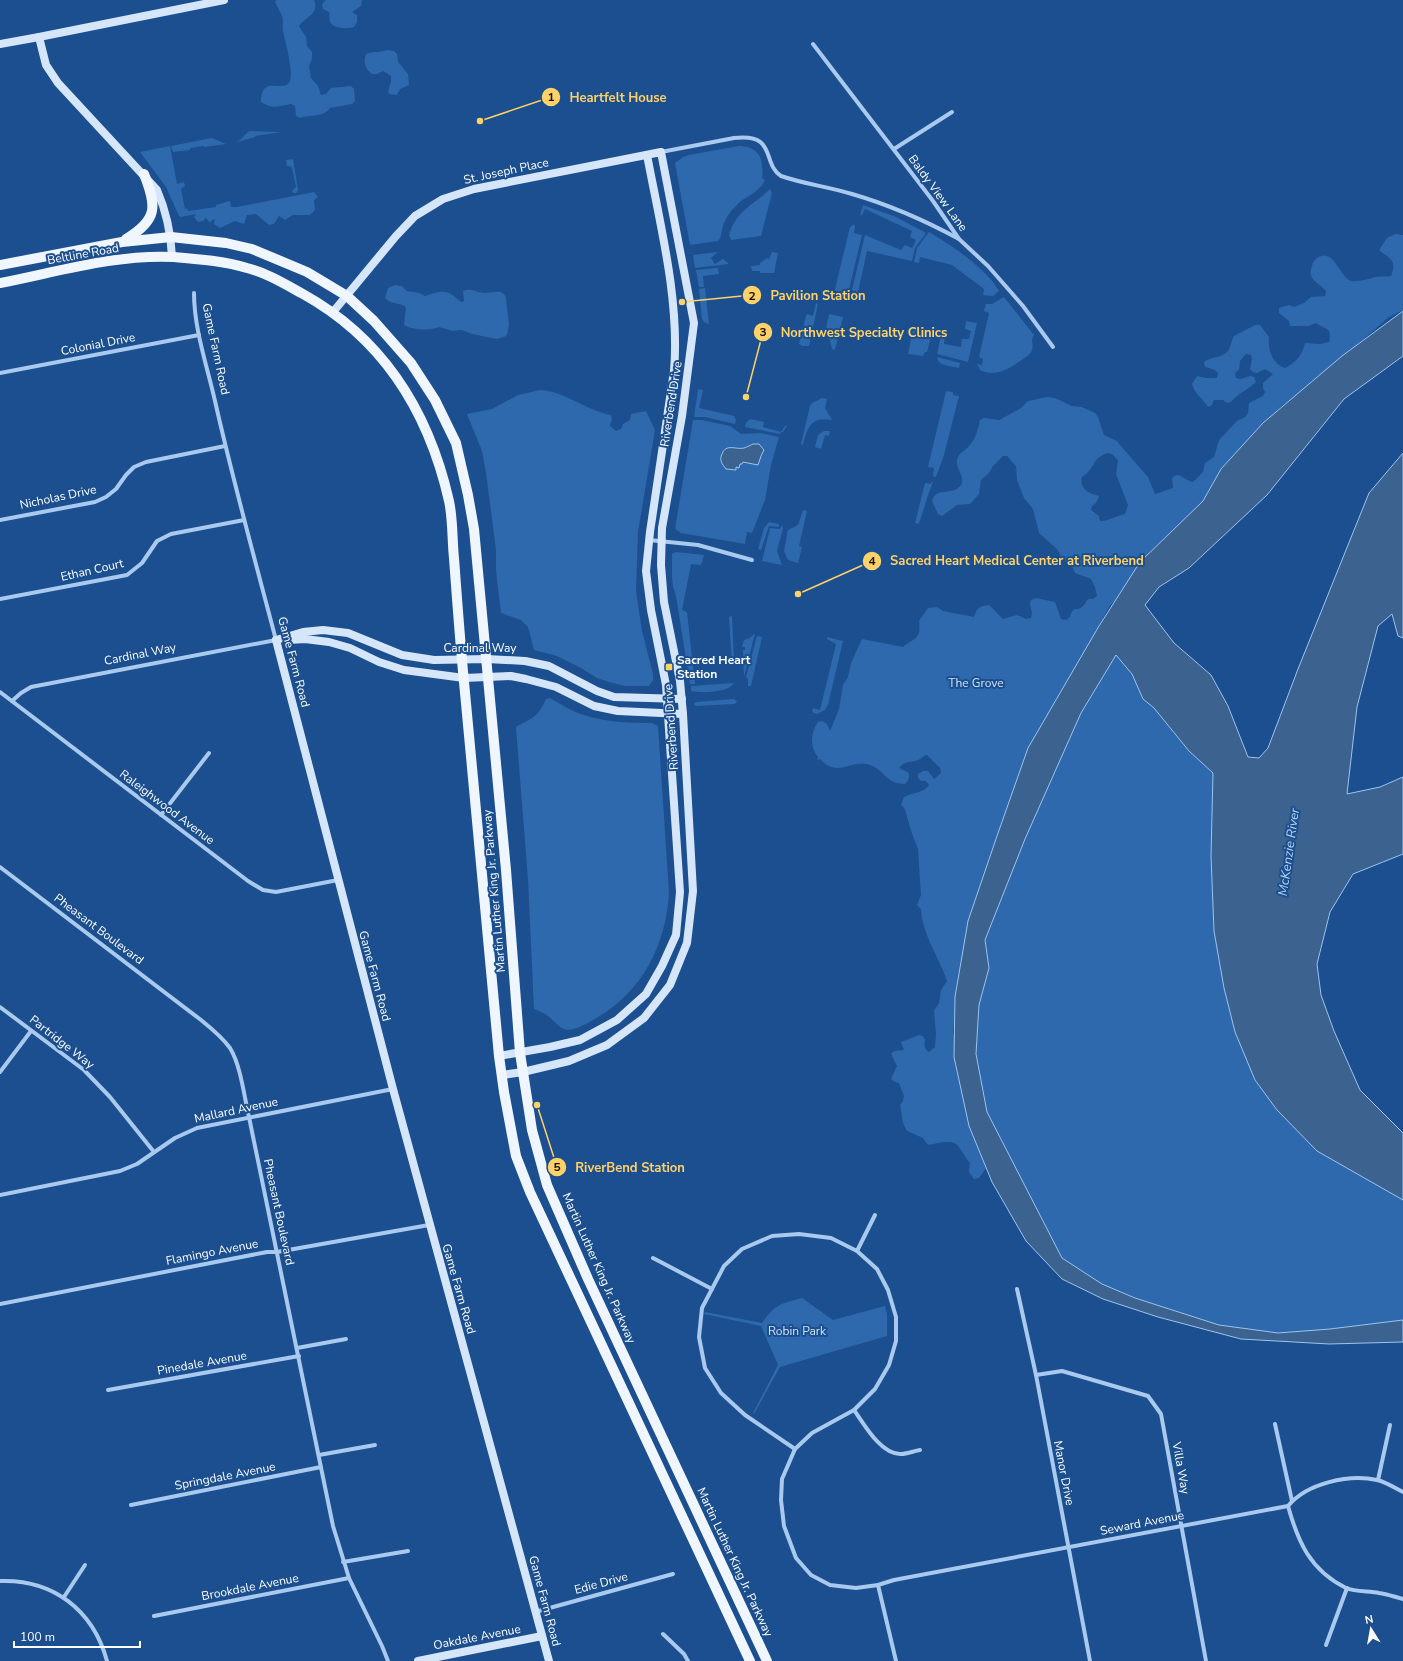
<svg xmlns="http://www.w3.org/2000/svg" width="1403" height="1661" viewBox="0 0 1403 1661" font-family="'Nunito Sans',sans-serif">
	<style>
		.green { fill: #2e69ad; fill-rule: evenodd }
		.water { fill: #3c6290; stroke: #9cc4f0 }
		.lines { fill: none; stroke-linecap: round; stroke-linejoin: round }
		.street { stroke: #a9c9ee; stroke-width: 4 }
		.secondary { stroke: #d6e6fa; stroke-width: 8 }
		.primary { stroke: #f0f6ff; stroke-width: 10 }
		.poi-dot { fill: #ffd166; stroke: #1b4f8f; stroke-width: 1.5 }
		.labels { text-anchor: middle; stroke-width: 4; stroke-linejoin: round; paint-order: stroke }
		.street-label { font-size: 12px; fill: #fff; stroke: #1b4f8f }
		.poi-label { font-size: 12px; font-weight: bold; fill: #fff; stroke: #1b4f8f; text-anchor: start }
		.park-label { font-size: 12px; fill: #cfe3fa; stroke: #1b4f8f }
		.water-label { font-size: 13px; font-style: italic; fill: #b5d3f5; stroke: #1b4f8f }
		.leader { fill: none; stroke: #ffd166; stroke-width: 1.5 }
		.callout-dot { fill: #ffd166; stroke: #1b4f8f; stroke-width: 1.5 }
		.mark-label { font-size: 12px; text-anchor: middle; font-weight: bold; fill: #111 }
		.callout-label { font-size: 13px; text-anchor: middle; font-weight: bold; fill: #ffd166; stroke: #1b4f8f; stroke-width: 4; stroke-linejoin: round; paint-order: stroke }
	</style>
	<rect width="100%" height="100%" fill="#1b4f8f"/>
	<g class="green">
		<path d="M276,0h38c6,14 -9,17 -15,26l7,11 1,9 5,6v7l-3,7 2,12 7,8 3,9 5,-1 5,-6 20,-2 3,3 1,12 -3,3 -22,4c-7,10 -20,6 -30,10l-4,-2 -1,-10 -4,-2c-13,2 -17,6 -30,-2 0,-27 20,-10 28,-19 6,-7 -4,-42 -6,-52 -1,-5 1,-11 -1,-15 -2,-5 -5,-10 -7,-14z"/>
		<path d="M326,0h36l-1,6 -9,6 5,3v7l-3,5c-7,2 -20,2 -24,-5 -1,-3 0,-6 -1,-10l-6,-3 -1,-5z"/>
		<path d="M387,50l7,1 3,3 1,8 10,12 1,11 -9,4 -3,6 -8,-1 -1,-2 3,-11v-5l-8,-5 -6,3h-5c-7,-5 -9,-12 -6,-20 7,-3 14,-1 21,-4z"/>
		<polygon points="248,132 250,131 282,132 255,136 255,137 234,143 239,141"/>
		<polygon points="212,138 226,144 204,147 204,146 190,148 190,150 173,152 171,146"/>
		<polygon points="170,146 177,184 184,182 185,186 181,189 185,209 187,208 188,211 216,207 216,205 230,201 231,207 237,207 314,192 318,197 314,200 315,210 310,215 293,215 285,220 279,216 274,224 269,225 256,214 247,215 244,224 235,221 220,228 214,224 215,219 211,221 210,223 206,218 203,221 198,222 194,217 196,214 181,217 179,216 166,187 140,152"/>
		<path d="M739,146c21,1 25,13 23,32l3,2c-6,14 -21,16 -30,27 -5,5 -10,12 -12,19 -2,6 -1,11 -5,15l-28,4 -15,-82 8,-6 6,-2z"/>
		<polygon points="293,159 298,190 296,193 293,193 292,191 296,187 292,167 287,166 286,160"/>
		<path d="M770,189l2,4 -11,43 -30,4 -2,-5c9,-27 23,-28 41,-46z"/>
		<polygon points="863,205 896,217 926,233 915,248 912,261 867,251 858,292 852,290 865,235 901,250 905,245 912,248 916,240 910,237 912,231 865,209 862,215 860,216"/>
		<polygon points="853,225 855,225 854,233 862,235 847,298 838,296 835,289 850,227"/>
		<path d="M929,232c22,13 57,36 70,59l-6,5 -10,-1 1,-6 -32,-24 -32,-8 -1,6 -5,-1 3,-14z"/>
		<path d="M1395,234l8,1v75l-14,7 -76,66 -34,25 -66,88 -104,111 -12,22 -142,382 -2,21 34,135 -8,11 -5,1 -5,-7 1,-9c-5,-5 -7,-11 -11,-16 -6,-9 -22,-3 -31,-2l-5,-7 -16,-7 -4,-8 -3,-18 3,-4 1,-5 -5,-13 -4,-1 -4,-3 6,-13 -6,-12 3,-3 10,-1 -3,-8 18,-7 4,1 2,4c-1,6 -1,9 4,12l6,-5 1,-13 -2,-23 5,-8 2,-13 6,-9c-8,-24 -25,-47 -26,-72l-4,-4 4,-10 -3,-46 -7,-18 -6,-22 -4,-4 3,-8c8,-5 19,-3 25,-12l-3,-4h-5l-3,-3v-4l5,-3h5l6,8 7,-6 -1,-5 -13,-13c-4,1 -8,6 -12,6 -7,1 -11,1 -16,7l9,4c2,5 1,8 -3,12 -20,0 -21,-16 -38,-20 -17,-4 -30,14 -47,-5l-3,1 1,-3c-8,-10 -8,-24 0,-35l4,-1 5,3 3,7 9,-22 4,-24 5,-8 3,-14 11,-24 41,8c13,-10 18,-8 16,-26l9,-13 9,-1 6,4 31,6c3,-9 5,-11 15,-12l14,14 14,-4 9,4 5,-1 1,-5 -2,-9 1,-4 5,-2 19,4 6,17 5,1 4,-3 1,-4 3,-4c8,1 10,-4 14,-10h5l4,-3 -2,-9 -4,-8 -16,-6 -4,-9 -8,-4 -6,-11 -18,-16 -6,-24 -9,-11 -7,-18 -1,-14 -9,-10h-4l-10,10 -4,7 -8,7 -2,14 -9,10 -13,1 -15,11 -4,-2 -6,-13c4,-14 17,-6 26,-13 11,-8 -3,-19 -1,-28 2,-8 8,-9 12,-14 7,-7 9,-17 11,-26l4,-2 15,2 22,-12 7,-7 19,-4 8,1 17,8 10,1 13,6 3,4 6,18 13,6 3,4 28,32 7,17 18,-6 -1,-10 4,-3c7,0 10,6 17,7l10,-10 2,-9 9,-6 5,-17 18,-19 8,-4 3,-4 1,-10 14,-7 2,-4 -2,-4v-5l10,-9 -8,-5 -8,4 -4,-1 -3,-3 2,-10 -1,-4 -5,-1 -6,7 -1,9 -4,3 1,5 5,1 9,-3 4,1 2,5c-8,8 -18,11 -25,20l-4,1 -4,-3h-9l-2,5 -4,2c-5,-8 -14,-14 -16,-23l5,-8 9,2h11l1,-5 -3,-3 -10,-3 -1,-5c7,-6 17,-3 24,-11 3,-4 3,-10 6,-15l21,-11h5l9,12c-1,12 2,26 16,31 11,-6 17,-12 20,-25l15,1 9,-2c4,-16 -5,-12 -13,-19l-8,3h-18l-1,-5 -10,-8v-5l10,-3 5,2 10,-4 7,-6 14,-1 1,-5c-11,-12 -21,-11 -12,-30 2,-2 5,-5 8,-5 12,-4 20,23 29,25 9,1 16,-2 25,-4 5,-1 10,0 15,-1 6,-15 0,-17 -12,-26l8,-12zM1107,453l5,1 6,6 -2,14 12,31 -3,9c-9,2 -16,7 -25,7l-1,-5 -8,-6 1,-4 4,-3 3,-7c-10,-2 -20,-7 -17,-19 14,-9 9,-18 25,-24z"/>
		<polygon points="717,252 718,252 711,258 715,264 723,259 729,264 695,268 693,255"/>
		<polygon points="772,252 778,253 774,273 760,273 760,271 752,271 751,266 760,265 760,263 767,258 769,259"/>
		<polygon points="718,268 719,274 703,276 704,287 699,287 696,270"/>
		<path d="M395,285l7,1 5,5 12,2 6,3c17,-6 22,-7 36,6l3,-1 -1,-10c9,-4 14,2 22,2 8,0 19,-5 21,6l3,25 -2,11 -3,2 -7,2 -25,-5 -10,-4 -10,1 -13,-4c-8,4 -27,3 -35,-2l2,-18c-8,-6 -13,-1 -21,-9l3,-10z"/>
		<polygon points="705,288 709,324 704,322 702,319 699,289"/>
		<path d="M1004,297l30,38c-4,5 0,10 -2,15 -1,4 -6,7 -9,9 -13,9 -27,19 -43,11l-3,-6 5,1 1,-6 -4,-2 10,-44 -5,-2 2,-7h6z"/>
		<polygon points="816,303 818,304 809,346 802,346 799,344 806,316 807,314 813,316"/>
		<polygon points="829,314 843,317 835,350 832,349 830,340 825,333"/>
		<polygon points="966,321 977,323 968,362 937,354 941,335 945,336 944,344 961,347 962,339 969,339 971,331 965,329"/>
		<polygon points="913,329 918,331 917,337 926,339 928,332 932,333 927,352 925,352 923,356 908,354"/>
		<path d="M937,357l23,6 -1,5c-8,-2 -21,-2 -22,-11z"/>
		<polygon points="698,389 703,390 699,408 734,416 736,420 735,424 705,417 694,417"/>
		<path d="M540,390c27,2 45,20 71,25l1,4 -2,7 6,5 5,-2 2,-5 7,-4 1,-6 15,-3 9,19 -17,102 -2,59 6,40 11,43v6l-4,6h-24l-16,-4 -12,-4 -16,-10 -24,-12 -23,-6 -6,-23 -7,-7 -20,-7 -5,-42v-21l-10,-77 -4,-22 -15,-37 25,-5 26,-14z"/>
		<polygon points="946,391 953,392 953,395 959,396 944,455 936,477 933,476 934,468 928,467"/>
		<path d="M822,398l5,1 -2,9 7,12c-21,-4 -25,8 -29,25l-2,-1 9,-38 2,-3z"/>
		<polygon points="750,419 764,422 763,427 781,432 785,426 787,426 783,432 780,433 780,434 745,427 746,423"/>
		<polygon points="693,420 702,420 730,426 741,434 761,433 779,437 771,465 765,500 752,533 747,532 745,544 681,533 675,529"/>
		<polygon points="824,431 830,431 829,436 825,435 821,449 815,447 818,435"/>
		<polygon points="931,482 933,482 928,495 919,524 915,523 925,483 931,484"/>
		<polygon points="803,510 807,511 799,546 802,547 798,563 788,560 784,551 788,530 798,525"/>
		<polygon points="769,522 779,524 779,527 769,526 761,550 758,549 764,528"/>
		<polygon points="782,525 783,528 777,551 782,565 762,561 770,528 780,529"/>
		<polygon points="676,552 704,555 701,565 691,564 682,610 687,612 695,684 690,684 676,596 673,587 672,577 672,554"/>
		<polygon points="732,616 734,662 732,665 729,617"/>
		<polygon points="755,633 744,677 743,650 745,650 745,647 742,647 744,640 750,638"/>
		<polygon points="757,636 762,637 751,686 748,686 748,679 746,677"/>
		<polygon points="827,637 843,641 828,705 825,710 817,714 812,712 813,708 820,710 836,644 827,639"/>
		<polygon points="1116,655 1132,674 1143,699 1154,708 1189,751 1213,773 1211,856 1214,931 1224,988 1235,1032 1390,1192 1403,1200 1403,1320 1330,1329 1278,1333 1219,1325 1135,1298 1102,1284 1062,1258 987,1112 976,1054 979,1005 989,968 985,940 1025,839 1081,713"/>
		<path d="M734,683c-6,10 -32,10 -43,8v-5z"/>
		<path d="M550,698c9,5 18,11 28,15 23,9 49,10 74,10l6,3 11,167c-3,53 -28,101 -76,127 -7,4 -20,12 -29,9 -7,-3 -12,-11 -19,-15 -3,-2 -7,-3 -11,-5l-6,-130 -12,-151 1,-2c16,-7 22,-11 29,-27z"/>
		<polygon points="734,699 737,701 735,704 696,706 694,704 696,702"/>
		<path d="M802,1298l31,22 52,-14 2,8v22l-107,31 -26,47 -1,-1 25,-48 -17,-39 -57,-12 1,-2 57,11c13,-19 18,-19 40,-25z"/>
	</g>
	<g class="water">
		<polygon points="1403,311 1403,356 1344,399 1267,495 1189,568 1159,587 1145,605 1174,643 1211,675 1228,706 1248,757 1259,758 1268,748 1298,669 1369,493 1403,453 1403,638 1398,636 1392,614 1378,626 1357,707 1347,794 1380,787 1403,777 1403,854 1353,874 1330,912 1317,964 1321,995 1334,1031 1360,1090 1403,1133 1403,1200 1317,1151 1277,1110 1255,1080 1235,1032 1224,988 1214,931 1211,856 1213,773 1189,751 1154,708 1143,699 1132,674 1116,655 1081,713 1025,839 985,940 989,968 979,1005 976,1054 987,1112 1062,1258 1102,1284 1135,1298 1219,1325 1278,1333 1330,1329 1403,1320 1403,1342 1329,1344 1241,1339 1158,1317 1103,1299 1062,1279 1026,1241 992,1182 969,1126 954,1057 955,997 968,921 997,836 1028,748 1099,626 1140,562 1203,501 1221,469 1263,423 1342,356"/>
		<path d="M753,444h6l5,6 -3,6 -3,9 -15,-3 -1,2h-2l-1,4 -3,-1v3l-10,-1c-4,-5 -7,-9 -4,-15 4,-11 14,-4 22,-6 3,-1 7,-3 9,-4z"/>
	</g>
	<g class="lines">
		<g class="street">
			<polyline points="813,44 933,201 959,239 988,266 1023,306 1053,347"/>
			<polyline points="894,149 952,112"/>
			<path d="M661,152l73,-14c44,-5 27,25 47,38 23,8 48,11 71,18 38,11 72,26 107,45"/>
			<polyline points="0,373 199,335"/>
			<polyline points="0,520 95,502 106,497 116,489 126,475 134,467 146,462 225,446"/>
			<polyline points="649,540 698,545 752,560"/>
			<polyline points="0,599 127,575 142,563 157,541 171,534 244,520"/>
			<polyline points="0,692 248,881 263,890 276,892 338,880"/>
			<path d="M12,701l9,-8 10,-6 245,-47c-21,-80 -43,-159 -61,-239 -8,-35 -21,-72 -21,-108"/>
			<polyline points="161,815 209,753"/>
			<path d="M0,867l201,153c10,8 21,17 29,28 11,18 14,48 19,69l84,409 16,52 33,68 6,15"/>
			<polyline points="0,1007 84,1070 110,1097 154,1152"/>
			<polyline points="0,1072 31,1031"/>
			<polyline points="0,1195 120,1171 137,1164 175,1138 197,1128 393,1089"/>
			<polygon points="799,1234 831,1238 857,1251 877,1269 888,1290 896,1317 896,1341 889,1365 875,1389 854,1410 812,1433 795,1449 745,1415 721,1393 705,1368 699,1337 702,1308 724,1266 742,1249 772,1236"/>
			<polyline points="857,1251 875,1215"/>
			<polyline points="653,1258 712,1289"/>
			<polyline points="1017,1289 1036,1375 1090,1661"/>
			<polyline points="0,1304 267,1252 277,1252 429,1225"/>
			<polyline points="297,1348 346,1339"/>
			<polyline points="1036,1375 1062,1371 1148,1396 1161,1414 1206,1661"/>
			<polyline points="108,1390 299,1356"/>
			<path d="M854,1410c10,14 27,45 47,44 6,0 13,-3 19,-4"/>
			<polyline points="1275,1424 1292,1501"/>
			<path d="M795,1449l-13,30 -1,21 3,26 12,32 15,17 19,10 26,3 22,-3 16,-5 394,-74c19,-23 61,-32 89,-26 9,2 18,8 26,12"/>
			<polyline points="319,1455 375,1445"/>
			<polyline points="1378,1480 1390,1425"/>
			<polyline points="131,1505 321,1467"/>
			<path d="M1288,1506c10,36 22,64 58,82 9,4 23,3 33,5 8,1 16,4 24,6"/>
			<polyline points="343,1562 408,1551"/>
			<path d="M0,1581c53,-2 93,29 107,80"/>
			<polyline points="878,1585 896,1661"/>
			<polyline points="64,1597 85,1565"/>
			<polyline points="535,1612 673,1574"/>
			<polyline points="154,1616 349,1578"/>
			<polyline points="663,1634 684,1654 688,1661"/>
			<polyline points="1326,1645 1347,1588"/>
		</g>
		<g class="secondary">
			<path d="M39,37l7,28 12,18 99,107c10,23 14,43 15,67"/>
			<polyline points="0,44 39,37 224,0"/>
			<polyline points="333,312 396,236 415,216 443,199 474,189 661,152 694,323 682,416 662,528 661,565 664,602 680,681 683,714 693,891 687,943 670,985 644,1018 607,1045 569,1061 523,1072 502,1075"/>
			<polyline points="276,640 393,1089 549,1661"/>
			<polyline points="276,640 303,632 323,630 348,633 402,655 434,660 487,659 525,661 549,666 597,691 614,697 682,699"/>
			<polyline points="289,640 305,639 329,642 350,648 379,662 404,670 464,678 511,676 526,679 556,687 594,706 618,711 683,714"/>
			<path d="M499,1056l51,-9 30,-7 37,-20 29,-26 16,-28 14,-31 4,-43 -14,-207 -15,-75 -5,-39 4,-39 24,-161c6,-70 -14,-147 -27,-216"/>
			<polyline points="418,1661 542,1636"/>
		</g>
		<g class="primary">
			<path d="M126,239c32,-19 31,-33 18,-65"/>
			<polyline points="0,265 122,242 171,237 226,243 252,249 307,272 347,296 374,321 411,363 435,400 456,443 468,495 474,529 506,870 520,1053 532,1130 547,1185 588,1279 767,1661"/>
			<path d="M0,283c57,-11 116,-29 174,-26 24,2 50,4 73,11 20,5 38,16 56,26 81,45 126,119 146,207 4,18 3,38 5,57 3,41 6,83 10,124 11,125 24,249 35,374l5,36 12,64 14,36 220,469"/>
		</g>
	</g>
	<rect class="poi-dot" x="665" y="663" width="8" height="8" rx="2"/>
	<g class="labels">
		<g class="street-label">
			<text transform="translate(506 171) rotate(-12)" y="4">St. Joseph Place</text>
			<text transform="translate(938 193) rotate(54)" y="4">Baldy View Lane</text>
			<text transform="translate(83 254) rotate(-10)" y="4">Beltline Road</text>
			<text transform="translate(98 344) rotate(-11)" y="4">Colonial Drive</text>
			<text transform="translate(216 349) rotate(78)" y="4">Game Farm Road</text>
			<text transform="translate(671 404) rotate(-81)" y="4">Riverbend Drive</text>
			<text transform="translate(58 497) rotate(-12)" y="4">Nicholas Drive</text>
			<text transform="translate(92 570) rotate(-13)" y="4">Ethan Court</text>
			<text x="480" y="652">Cardinal Way</text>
			<text transform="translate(140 654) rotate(-11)" y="4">Cardinal Way</text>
			<text transform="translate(294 662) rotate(75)" y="4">Game Farm Road</text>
			<text transform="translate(671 727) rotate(-94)" y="4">Riverbend Drive</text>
			<text transform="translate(167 807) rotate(37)" y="4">Raleighwood Avenue</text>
			<text transform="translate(494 891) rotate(-95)" y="4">Martin Luther King Jr. Parkway</text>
			<text transform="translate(99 929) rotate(37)" y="4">Pheasant Boulevard</text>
			<text transform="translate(375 976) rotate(75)" y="4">Game Farm Road</text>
			<text transform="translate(62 1042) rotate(38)" y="4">Partridge Way</text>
			<text transform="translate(236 1110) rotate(-12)" y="4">Mallard Avenue</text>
			<text transform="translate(279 1212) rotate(78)" y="4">Pheasant Boulevard</text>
			<text transform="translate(212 1252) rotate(-11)" y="4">Flamingo Avenue</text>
			<text transform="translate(599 1268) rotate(66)" y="4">Martin Luther King Jr. Parkway</text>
			<text transform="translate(459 1289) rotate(74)" y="4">Game Farm Road</text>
			<text transform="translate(202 1363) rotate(-10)" y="4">Pinedale Avenue</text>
			<text transform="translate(1181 1468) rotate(80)" y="4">Villa Way</text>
			<text transform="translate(1064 1473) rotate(79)" y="4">Manor Drive</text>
			<text transform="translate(225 1476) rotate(-11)" y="4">Springdale Avenue</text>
			<text transform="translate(1142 1523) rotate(-11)" y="4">Seward Avenue</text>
			<text transform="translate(735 1562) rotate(65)" y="4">Martin Luther King Jr. Parkway</text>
			<text transform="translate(601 1583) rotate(-15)" y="4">Edie Drive</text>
			<text transform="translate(250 1587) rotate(-11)" y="4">Brookdale Avenue</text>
			<text transform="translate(545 1601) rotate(75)" y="4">Game Farm Road</text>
			<text transform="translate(477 1637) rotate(-11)" y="4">Oakdale Avenue</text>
		</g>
		<g class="poi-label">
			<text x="677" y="664">Sacred Heart<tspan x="677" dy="14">Station</tspan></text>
		</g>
		<g class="park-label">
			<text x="976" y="687">The Grove</text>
			<text x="797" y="1335">Robin Park</text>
		</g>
		<g class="water-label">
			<text transform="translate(1288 852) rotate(-82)" y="5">McKenzie River</text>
		</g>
	</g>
	<path class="leader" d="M480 121L551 97M682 302L752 295M746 397L763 332M798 594L872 561M537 1105L557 1167"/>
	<g class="callout-dot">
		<circle cx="480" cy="121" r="4"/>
		<circle cx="682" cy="302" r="4"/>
		<circle cx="746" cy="397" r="4"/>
		<circle cx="798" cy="594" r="4"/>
		<circle cx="537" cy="1105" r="4"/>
		<circle cx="551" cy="97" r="10"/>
		<circle cx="752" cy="295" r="10"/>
		<circle cx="763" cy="332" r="10"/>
		<circle cx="872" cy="561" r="10"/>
		<circle cx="557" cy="1167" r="10"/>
	</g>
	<g class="mark-label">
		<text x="551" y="101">1</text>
		<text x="752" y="300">2</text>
		<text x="763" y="336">3</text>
		<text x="872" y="565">4</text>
		<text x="557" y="1171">5</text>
	</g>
	<g class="callout-label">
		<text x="618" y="102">Heartfelt House</text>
		<text x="818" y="300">Pavilion Station</text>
		<text x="864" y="337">Northwest Specialty Clinics</text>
		<text x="1017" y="565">Sacred Heart Medical Center at Riverbend</text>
		<text x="630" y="1172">RiverBend Station</text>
	</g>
	<g transform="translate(1371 1629) rotate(349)" stroke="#1b4f8f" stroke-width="3" paint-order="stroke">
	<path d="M0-3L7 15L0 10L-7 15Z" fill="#ffffff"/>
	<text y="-6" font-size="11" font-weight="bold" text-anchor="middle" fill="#ffffff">N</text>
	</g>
	<path d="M14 1641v6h126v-6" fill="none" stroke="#ffffff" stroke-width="2"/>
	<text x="20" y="1641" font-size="12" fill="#ffffff" stroke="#1b4f8f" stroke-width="3" paint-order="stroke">100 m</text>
</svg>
